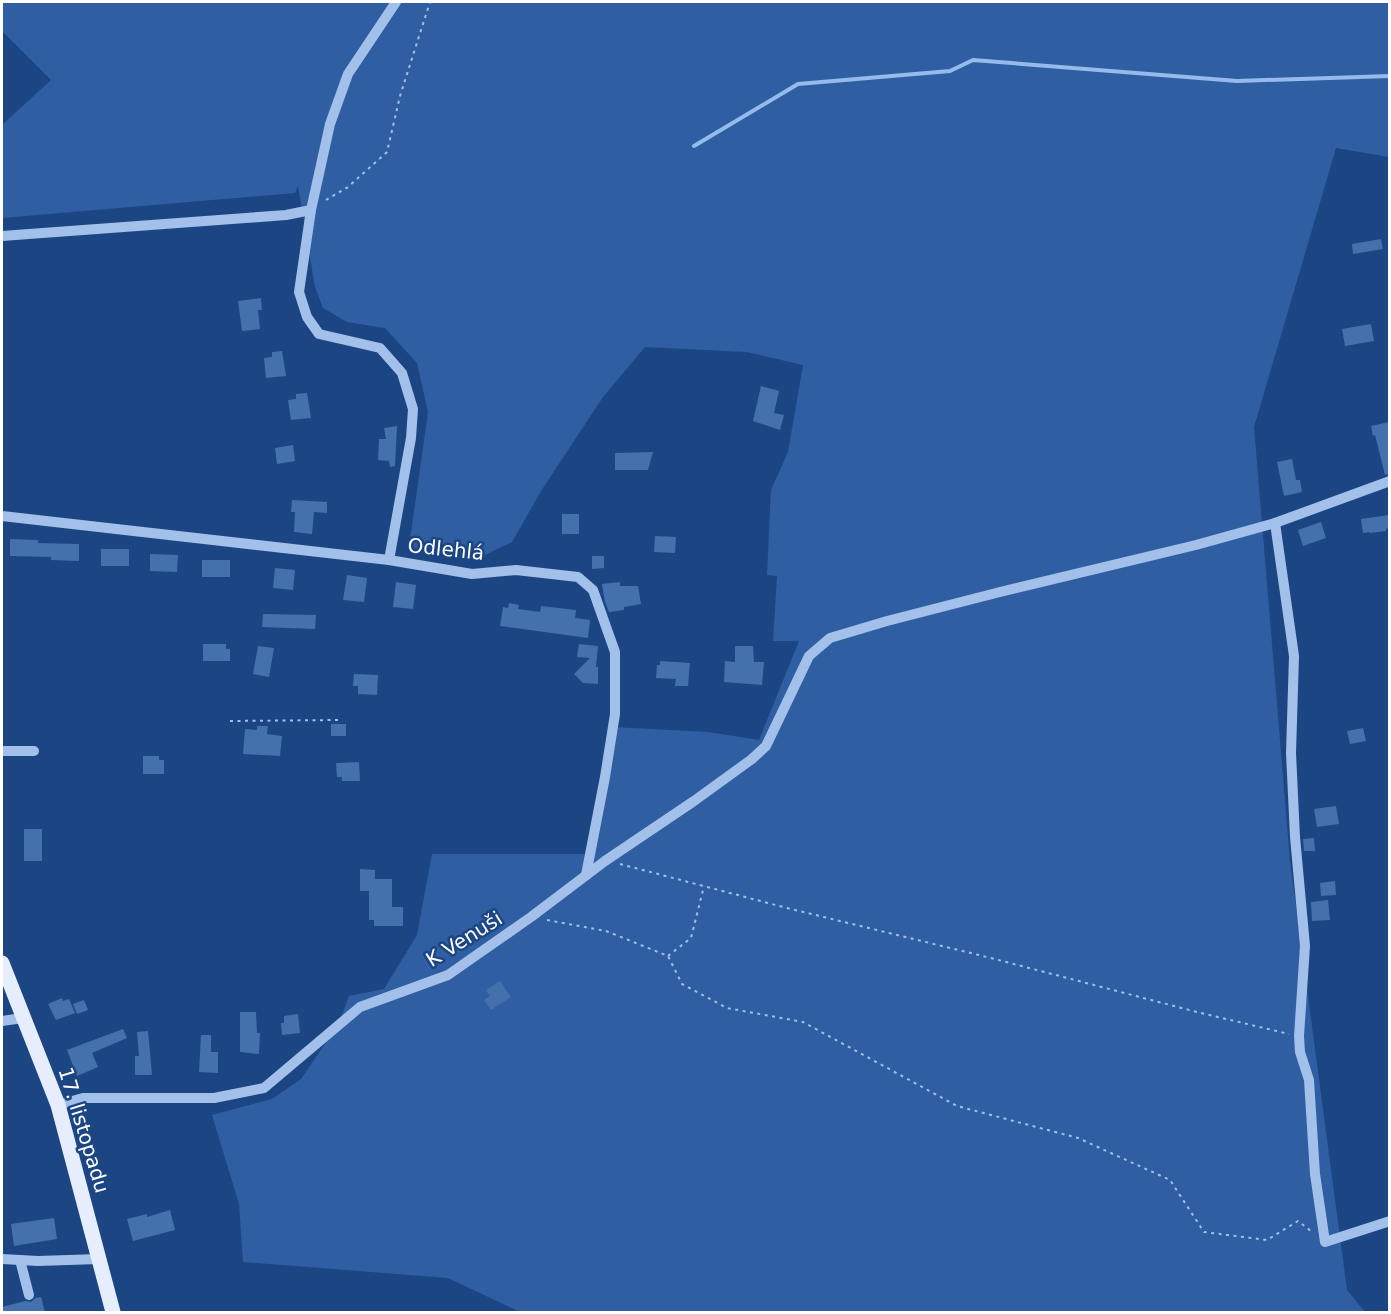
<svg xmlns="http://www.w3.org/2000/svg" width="1391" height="1314" viewBox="0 0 1391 1314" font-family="'DejaVu Sans',sans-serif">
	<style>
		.green { fill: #2f5fa2 }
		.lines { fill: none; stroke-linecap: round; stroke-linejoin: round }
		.stream { stroke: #95bbec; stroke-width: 4 }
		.building { fill: #4470ac }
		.path { stroke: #a2c0ea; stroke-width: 2; stroke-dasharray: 3 4.5; stroke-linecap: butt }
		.minor { stroke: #a2c0ea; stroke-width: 10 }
		.major { stroke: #e6eefe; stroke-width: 15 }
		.labels { text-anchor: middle; stroke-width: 5; stroke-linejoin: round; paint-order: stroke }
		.street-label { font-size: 20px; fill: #fff; stroke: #1c4683 }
	</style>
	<rect width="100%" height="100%" fill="#1c4683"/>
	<polygon class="green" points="2,2 1389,2 1389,157 1336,148 1254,427 1290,861 1347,1290 1365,1312 520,1312 448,1278 243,1262 239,1204 212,1115 272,1099 301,1079 338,1025 349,996 384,989 417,935 432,854 585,854 612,727 708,732 759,740 799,641 773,641 777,576 767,575 771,490 788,452 803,365 747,352 645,347 603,397 541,491 512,542 483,556 409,547 428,412 417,363 385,328 347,322 323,308 315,287 298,186 295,193 2,218 2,125 51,80 2,31"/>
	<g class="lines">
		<polyline class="stream" points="694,146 798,84 950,71 973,60 1237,81 1390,76"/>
	</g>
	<g class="building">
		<polygon points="1381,239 1383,249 1353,254 1352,244"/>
		<polygon points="261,298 262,310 258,310 260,329 242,331 238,301"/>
		<polygon points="1371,324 1374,341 1345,346 1342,329"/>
		<polygon points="282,351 286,376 266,378 264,358 272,357 272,352"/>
		<polygon points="761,386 779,391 774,413 784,415 780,430 753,421"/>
		<polygon points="307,393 311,418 291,420 288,400 296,399 296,394"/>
		<polygon points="1389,422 1389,474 1385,475 1375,435 1373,436 1371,426"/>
		<polygon points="397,426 395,466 390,467 389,461 378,460 379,439 386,439 384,428"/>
		<polygon points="293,445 295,461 277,464 275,448"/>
		<polygon points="653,452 648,470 615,470 615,453"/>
		<polygon points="1292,459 1296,480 1300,480 1302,492 1284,496 1277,462"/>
		<polygon points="292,500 327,502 327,513 314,512 312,534 294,532 295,512 291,512"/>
		<rect x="562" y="514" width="17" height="20"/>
		<polygon points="1389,515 1389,528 1386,529 1386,531 1370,533 1369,532 1363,533 1361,519"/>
		<polygon points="1321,522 1326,538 1303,546 1298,530"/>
		<polygon points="655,536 676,537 675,553 654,552"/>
		<polygon points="10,539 38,540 38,543 79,544 79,561 51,560 51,557 10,556"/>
		<rect x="101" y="549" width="28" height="17"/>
		<polygon points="150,554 178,555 177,572 150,571"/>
		<polygon points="592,556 604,556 604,568 592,569"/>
		<rect x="202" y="560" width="28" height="17"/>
		<polygon points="275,568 295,570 293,590 273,588"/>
		<polygon points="347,575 367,578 364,602 343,600"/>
		<polygon points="396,582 416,585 413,609 393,607"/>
		<polygon points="620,582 620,586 638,586 641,604 624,607 624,610 609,612 605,602 602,584"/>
		<polygon points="509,603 519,605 518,609 540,612 541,606 576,610 575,618 590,620 588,638 500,626 503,607 508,608"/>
		<polygon points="263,614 316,615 315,629 262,627"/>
		<polygon points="203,644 226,644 226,649 230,649 230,661 203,661"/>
		<polygon points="579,644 598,646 596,667 598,667 598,684 583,683 574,674 590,658 577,657"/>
		<polygon points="258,646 274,648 269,677 253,674"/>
		<polygon points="735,646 753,646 754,662 764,662 762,685 724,682 725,661 735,662"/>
		<polygon points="660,661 690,663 688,686 675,686 676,679 656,678 657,665 660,665"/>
		<polygon points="354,674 378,675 377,695 358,694 358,686 353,686"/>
		<rect x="331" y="724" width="15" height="12"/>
		<polygon points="257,726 268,726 267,734 282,736 280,756 243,754 245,729 257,730"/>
		<polygon points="1363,728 1366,741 1350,744 1347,731"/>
		<polygon points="143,756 159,756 159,760 164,760 164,774 143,774"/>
		<polygon points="359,762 360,781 342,781 342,777 337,777 336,763"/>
		<polygon points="1336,806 1339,824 1317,827 1314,809"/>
		<rect x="24" y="829" width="18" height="32"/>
		<polygon points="1314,838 1315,851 1304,851 1303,839"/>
		<polygon points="360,869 375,870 375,879 392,879 392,907 403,907 403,926 374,926 374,920 369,920 369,891 360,891"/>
		<polygon points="1335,881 1336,895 1321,896 1320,883"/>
		<polygon points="1328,900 1330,920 1312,921 1311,902"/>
		<polygon points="500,981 511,997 491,1010 484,1000 490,996 486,990"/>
		<polygon points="62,998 63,1001 69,999 75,1013 56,1020 48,1004"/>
		<polygon points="84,1000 88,1010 77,1014 73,1004"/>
		<polygon points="240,1012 256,1012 257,1033 260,1033 259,1054 240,1052"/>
		<polygon points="298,1014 300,1033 282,1035 281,1023 284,1023 284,1016"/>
		<polygon points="123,1029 127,1038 92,1053 98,1067 77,1076 67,1050"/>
		<polygon points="148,1031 152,1075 135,1075 135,1056 139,1056 137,1032"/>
		<polygon points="201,1035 211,1035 211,1052 218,1052 218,1073 199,1072"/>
		<polygon points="170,1210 175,1230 133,1241 127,1219 147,1214 147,1217"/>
		<polygon points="54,1218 57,1239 14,1246 11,1224"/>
		<polygon points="41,1297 45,1312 2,1312 2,1307 25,1301 31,1302 35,1298"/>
	</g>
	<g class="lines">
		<g class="path">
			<polyline points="326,200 348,187 387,152 400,96 430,2"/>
			<polyline points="230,721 338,720"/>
			<polyline points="620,864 787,908 991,958 1193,1011 1289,1034"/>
			<polyline points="547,920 606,931 668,956 682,984 727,1008 803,1022 957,1106 1078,1138 1170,1180 1204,1232 1267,1240 1298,1221 1311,1231"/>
			<polyline points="668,956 691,938 704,886"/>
		</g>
		<g class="minor">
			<polyline points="311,210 299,292 307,317 319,334 380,348 402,373 413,409 411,438 389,560"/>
			<polyline points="2,236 286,215 311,210 330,124 348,74 396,2"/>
			<polyline points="2,516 389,560 472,574 516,570 578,577 593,590 615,652 615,714 605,777 586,875"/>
			<polyline points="1275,523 1294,656 1291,753 1295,837 1305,946 1299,1036 1300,1052 1309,1080 1315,1174 1325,1242 1390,1221"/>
			<polyline points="2,751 34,751"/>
			<polyline points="2,1021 23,1018"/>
			<polyline points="58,1105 83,1098 214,1098 264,1088 360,1007 448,975 531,917 605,861 694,801 752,759 766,746 809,656 830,638 887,621 1000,592 1196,545 1275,523 1390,481"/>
			<polyline points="2,1259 38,1261 99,1259"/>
			<polyline points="20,1260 29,1295"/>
		</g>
		<polyline class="major" points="2,963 58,1105 113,1312"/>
	</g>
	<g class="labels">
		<g class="street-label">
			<text transform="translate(446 549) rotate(6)" y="7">Odlehlá</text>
			<text transform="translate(464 939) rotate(-32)" y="7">K Venuši</text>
			<text transform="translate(84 1130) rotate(73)" y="7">17. listopadu</text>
		</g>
	</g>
	<rect width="1391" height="1314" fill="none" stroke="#ffffff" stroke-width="6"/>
</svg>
